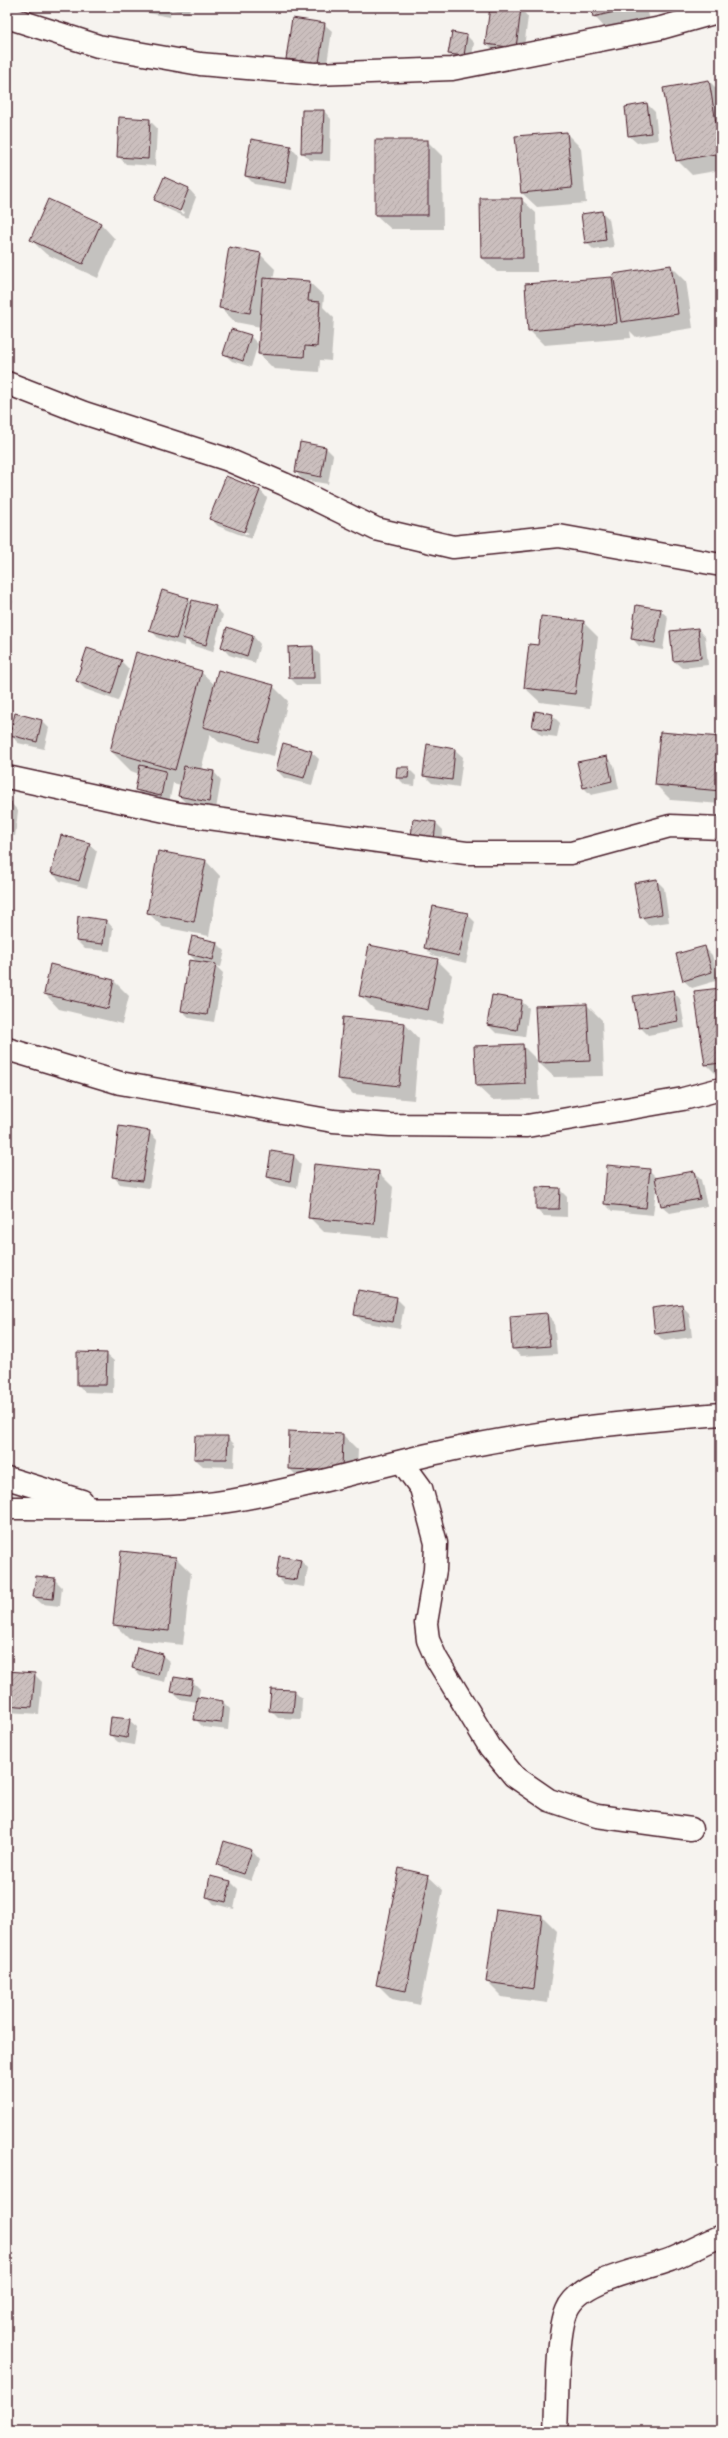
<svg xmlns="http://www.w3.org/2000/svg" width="728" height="2438" viewBox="0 0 728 2438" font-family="Kalam,sans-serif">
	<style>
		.shadow { fill: #0003; fill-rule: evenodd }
		.building { fill: url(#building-hatch); stroke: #4a1f2b }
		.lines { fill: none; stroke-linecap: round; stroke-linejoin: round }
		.minor-casing { stroke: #4a1f2b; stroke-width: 25 }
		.minor { stroke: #fdfcf7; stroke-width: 22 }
	</style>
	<defs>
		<pattern id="building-hatch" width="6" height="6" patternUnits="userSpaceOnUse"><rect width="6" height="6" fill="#cbbfbe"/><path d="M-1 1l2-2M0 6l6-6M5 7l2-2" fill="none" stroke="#b0a4a3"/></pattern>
	</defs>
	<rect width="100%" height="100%" fill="#f6f3ef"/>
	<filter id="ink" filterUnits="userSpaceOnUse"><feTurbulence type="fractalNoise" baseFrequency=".025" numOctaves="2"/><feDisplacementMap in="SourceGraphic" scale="8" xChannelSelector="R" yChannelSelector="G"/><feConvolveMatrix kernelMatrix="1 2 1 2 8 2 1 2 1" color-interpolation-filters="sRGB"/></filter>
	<g filter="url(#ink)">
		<g class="shadow">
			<polygon points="137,7 190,7 189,13 171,10 170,17 143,12"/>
			<polygon points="491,7 521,9 528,17 523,55 494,51 486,43"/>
			<polygon points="592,7 647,7 650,22 608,31 594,16"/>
			<polygon points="324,24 332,31 326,70 295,66 287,59"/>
			<polygon points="467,36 474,43 471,63 457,61 449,53"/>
			<polygon points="709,81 721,93 721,170 692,175 677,160"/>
			<polygon points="647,104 655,112 658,140 637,143 629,136"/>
			<polygon points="324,111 331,119 330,161 310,160 302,152"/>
			<polygon points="149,120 157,128 155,166 126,164 118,156"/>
			<polygon points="566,133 581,148 586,203 537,207 522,193"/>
			<polygon points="427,141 442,156 443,229 391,229 376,215"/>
			<polygon points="290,147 298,155 292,190 254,184 246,176"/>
			<path d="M164,179l25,10 7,8 -8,21 -25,-11 -8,-8zM163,202l22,10 -1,2 -21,-9z"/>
			<polygon points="521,199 536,213 537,272 497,272 482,258"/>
			<polygon points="602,212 609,219 614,247 594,250 586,242"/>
			<polygon points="101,224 115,239 98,278 46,254 31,240"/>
			<polygon points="260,254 275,269 273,279 309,282 324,296 323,307 334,318 331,361 320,360 319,372 274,369 259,354 261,327 235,322 220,307"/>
			<polygon points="671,266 686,281 693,328 636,337 630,331 631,338 544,345 529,330 612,278 616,282"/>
			<polygon points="250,336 258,344 251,367 232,361 224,354"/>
			<polygon points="326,448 333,455 328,484 303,480 296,472"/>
			<path d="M260,490l7,8 -16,41 -33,-13 -8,-8zM218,521l31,12 -1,2 -30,-12z"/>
			<polygon points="7,596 13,601 7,619"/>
			<polygon points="188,599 192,603 215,607 223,615 213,652 191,645 186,640 184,646 158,638 151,630"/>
			<polygon points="660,610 668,617 663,650 639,646 632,638"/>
			<polygon points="583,622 598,637 590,708 540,702 525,688 539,646"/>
			<polygon points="698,629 705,636 708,665 682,668 674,661"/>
			<polygon points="253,636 260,644 255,663 229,655 222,647"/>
			<polygon points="313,647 320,655 321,685 297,685 290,678"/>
			<polygon points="121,661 129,669 118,701 85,689 77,681"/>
			<polygon points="201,672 215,685 273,686 288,701 274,756 219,742 210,734 201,770 214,772 221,780 216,809 187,804 179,796 181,785 173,783 169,803 143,797 136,789 139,774 131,771 111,751"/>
			<polygon points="552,715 560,723 557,737 541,735 533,727"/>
			<polygon points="42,721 49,728 44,749 18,743 11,735"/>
			<polygon points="721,738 721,804 671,800 656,785"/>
			<polygon points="428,746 455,750 463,757 459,787 432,783 424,775"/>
			<polygon points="311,752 319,759 312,785 284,778 277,770"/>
			<polygon points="607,757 614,765 619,789 591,795 584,788"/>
			<polygon points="408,768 416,776 415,786 405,785 397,777"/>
			<polygon points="7,803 11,803 18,811 15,836 7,835"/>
			<polygon points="436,823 443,830 442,847 420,844"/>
			<polygon points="89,844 97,851 87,888 60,881 52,873"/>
			<polygon points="206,861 220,876 209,936 163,927 148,913"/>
			<polygon points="656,880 664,888 669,922 648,925 641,917"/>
			<polygon points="467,914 475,922 466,963 432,955 425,948"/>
			<polygon points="106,920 113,928 110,951 85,949 77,941"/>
			<polygon points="193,937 217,943 225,951 221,967 216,966 223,973 214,1022 190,1018 182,1011 197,962 189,954"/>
			<polygon points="704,947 712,955 719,980 692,988 684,981"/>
			<polygon points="437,960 452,975 443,1024 375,1010 360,995"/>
			<polygon points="51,965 114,981 129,996 122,1024 59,1009 45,994"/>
			<polygon points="721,989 721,1079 706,1064"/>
			<polygon points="673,991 680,999 685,1028 648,1035 640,1027"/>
			<polygon points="521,1001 529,1008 525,1037 496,1033 488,1025"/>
			<polygon points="587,1005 602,1020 604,1076 554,1077 537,1061 539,1099 492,1100 477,1086 522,1045 539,1062"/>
			<polygon points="405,1024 419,1039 414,1100 353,1094 338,1079"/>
			<polygon points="149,1132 157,1140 149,1188 120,1184 113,1176"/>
			<polygon points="294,1156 301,1164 297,1188 276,1185 268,1177"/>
			<polygon points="649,1170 657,1178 694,1172 701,1180 707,1206 670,1213 662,1206 657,1181 653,1215 612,1211 605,1204"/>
			<polygon points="378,1172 393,1187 388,1238 324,1232 309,1217"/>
			<polygon points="559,1189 567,1197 567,1217 544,1216 537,1209"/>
			<polygon points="396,1298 404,1306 400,1329 363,1322 355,1314"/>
			<polygon points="681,1305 689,1313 692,1337 664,1341 656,1334"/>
			<polygon points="547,1314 554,1322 557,1354 521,1356 513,1349"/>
			<polygon points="106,1354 114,1361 113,1393 85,1392 78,1385"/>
			<polygon points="290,1432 343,1435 358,1450 356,1486 304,1483 289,1468"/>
			<polygon points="227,1437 235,1445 234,1467 203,1466 195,1459"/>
			<polygon points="122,1552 176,1558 191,1573 183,1645 129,1639 114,1624"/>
			<polygon points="300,1560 308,1568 304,1587 284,1584 277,1577"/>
			<polygon points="54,1579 62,1587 60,1606 42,1604 34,1597"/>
			<polygon points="162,1655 170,1662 165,1682 140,1676 133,1668"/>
			<polygon points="7,1672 34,1674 42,1682 39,1714 7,1712"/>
			<polygon points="192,1681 200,1689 198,1699 223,1702 230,1709 228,1730 203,1727 195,1719 198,1702 180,1699 172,1692"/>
			<polygon points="294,1691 302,1699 301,1719 278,1718 270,1710"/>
			<polygon points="129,1720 137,1727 134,1745 118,1742 110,1735"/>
			<polygon points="252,1851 259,1859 251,1881 225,1872 218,1864"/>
			<polygon points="428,1876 443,1890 420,2005 392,1999 377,1984"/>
			<polygon points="231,1882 238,1889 234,1909 214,1904 207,1896"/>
			<polygon points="497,1910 542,1916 557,1931 548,2003 502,1997 487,1982"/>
		</g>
		<g class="building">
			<polygon points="490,7 521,8 516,48 485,44"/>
			<polygon points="591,7 636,7 593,17"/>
			<polygon points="292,18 325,23 319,63 286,59"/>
			<polygon points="452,32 467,35 464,56 448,54"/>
			<polygon points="709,80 721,153 676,161 663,88"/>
			<polygon points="647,103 651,133 628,136 625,107"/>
			<polygon points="302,110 324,110 322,153 301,153"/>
			<polygon points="119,117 150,119 148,159 117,157"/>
			<polygon points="567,132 572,188 521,193 515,136"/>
			<polygon points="251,139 291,146 285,183 245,176"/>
			<rect x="375" y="140" width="53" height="75"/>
			<polygon points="164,177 189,188 180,211 154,200"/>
			<polygon points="480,198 522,198 523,258 481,258"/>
			<polygon points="48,199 101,223 83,264 30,240"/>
			<polygon points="602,211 606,240 585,243 581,214"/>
			<polygon points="229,247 261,253 250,313 219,308"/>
			<polygon points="671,265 678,314 621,322 613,274"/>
			<polygon points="612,277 617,323 528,331 525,284"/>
			<polygon points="263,278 310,281 308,301 320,302 317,347 305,346 304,357 258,354"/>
			<polygon points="231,329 251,335 243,361 223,354"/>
			<polygon points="300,442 326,447 321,477 295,472"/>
			<polygon points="226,476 260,490 244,532 209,519"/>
			<polygon points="162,590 189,598 176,639 149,631"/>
			<polygon points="192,600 216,606 206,645 182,638"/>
			<polygon points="636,605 661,609 655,643 631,639"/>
			<polygon points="541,616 584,621 575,694 524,688 529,644 538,645"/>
			<polygon points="227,627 253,636 247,656 221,647"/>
			<polygon points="698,628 701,658 673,661 670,631"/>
			<polygon points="313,646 314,678 289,678 288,647"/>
			<polygon points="87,648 122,660 111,694 76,681"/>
			<polygon points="136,652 202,671 175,770 110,751"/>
			<polygon points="218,670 274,685 259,742 203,727"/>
			<polygon points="535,711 553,714 550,730 532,727"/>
			<polygon points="15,713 42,720 37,742 10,735"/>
			<polygon points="660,732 721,737 721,791 655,785"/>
			<polygon points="283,743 312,751 304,778 276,770"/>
			<polygon points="427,744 455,749 452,780 423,776"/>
			<polygon points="607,756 612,781 583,788 577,762"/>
			<polygon points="140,765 166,771 161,796 135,790"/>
			<polygon points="184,766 214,771 209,802 178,796"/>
			<polygon points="397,767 409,767 408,778 396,778"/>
			<polygon points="7,802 11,802 8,829 7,829"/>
			<polygon points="413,819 436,822 434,840 411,837"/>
			<polygon points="61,835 90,843 79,881 51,873"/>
			<polygon points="158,851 206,860 194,922 147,913"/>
			<polygon points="657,879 662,914 640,918 634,883"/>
			<polygon points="433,906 468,913 459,956 424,948"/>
			<polygon points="78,916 106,920 103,944 76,941"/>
			<polygon points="192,936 217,942 213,960 188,954"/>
			<polygon points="369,945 438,959 428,1010 359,996"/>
			<polygon points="705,946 712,972 683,981 676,954"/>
			<polygon points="189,960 216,964 207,1015 181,1011"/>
			<polygon points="50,964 114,980 108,1009 44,994"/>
			<polygon points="721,988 721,1063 705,1065 694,991"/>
			<polygon points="673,990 678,1021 639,1028 633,996"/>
			<polygon points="492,995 522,1000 517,1030 487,1025"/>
			<polygon points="587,1004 590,1061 538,1063 535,1006"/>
			<polygon points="343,1017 405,1023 399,1086 337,1079"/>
			<polygon points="523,1044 525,1084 476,1086 474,1046"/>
			<polygon points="119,1126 150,1131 142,1181 112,1177"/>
			<polygon points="271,1151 294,1155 290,1181 267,1177"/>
			<polygon points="314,1164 379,1171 374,1224 308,1218"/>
			<polygon points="607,1165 650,1169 646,1208 604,1204"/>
			<polygon points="694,1171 700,1199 661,1206 655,1178"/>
			<polygon points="536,1187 560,1188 559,1209 536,1209"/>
			<polygon points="358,1290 397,1297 393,1322 354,1315"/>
			<polygon points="682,1304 685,1330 655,1334 652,1308"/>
			<polygon points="547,1313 550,1346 512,1349 510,1316"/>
			<polygon points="77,1352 107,1353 106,1385 77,1385"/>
			<polygon points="289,1431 343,1434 342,1471 288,1469"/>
			<polygon points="195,1436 228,1436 227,1459 194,1459"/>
			<polygon points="121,1551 176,1557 169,1631 113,1625"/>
			<polygon points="279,1556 301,1560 297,1580 276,1577"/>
			<polygon points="36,1576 55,1578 53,1599 33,1597"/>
			<polygon points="137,1647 163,1654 158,1675 132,1668"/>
			<polygon points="7,1671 35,1673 32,1707 7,1705"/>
			<polygon points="174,1677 193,1680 190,1695 171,1692"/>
			<polygon points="271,1689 295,1690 293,1712 269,1711"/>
			<polygon points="197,1697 223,1701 221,1723 194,1720"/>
			<polygon points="111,1717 130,1719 127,1738 109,1735"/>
			<polygon points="224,1841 252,1850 244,1874 217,1865"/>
			<polygon points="399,1868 429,1875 406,1991 376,1985"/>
			<polygon points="210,1876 231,1881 226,1902 206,1897"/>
			<polygon points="496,1909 542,1915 534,1989 486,1982"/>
		</g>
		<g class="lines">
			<defs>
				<g id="minor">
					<polyline points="7,17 98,46 200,64 315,74 452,69 661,28 721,11"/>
					<polyline points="7,383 84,413 226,459 284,484 376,529 453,547 559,536 721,565"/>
					<polyline points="7,777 179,814 466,853 571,853 670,826 721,828"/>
					<polyline points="7,1049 120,1083 333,1121 390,1125 527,1126 683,1099 721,1089"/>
					<polyline points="402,1462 421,1488 436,1543 435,1570 426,1623 428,1640 436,1658 490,1747 514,1776 549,1800 597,1816 691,1829"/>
					<polyline points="7,1478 82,1501"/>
					<path d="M7,1508c76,-1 153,5 228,-8 70,-12 137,-33 206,-48 94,-21 184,-30 280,-38"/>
					<path d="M556,2431c2,-31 0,-95 11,-121 13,-31 75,-40 104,-51 17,-7 33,-16 50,-23"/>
				</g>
			</defs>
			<use href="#minor" class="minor-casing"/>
			<use href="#minor" class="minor"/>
		</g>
	</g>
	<rect width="728" height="2438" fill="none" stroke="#fdfcf7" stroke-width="24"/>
	<rect x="12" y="12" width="704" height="2414" fill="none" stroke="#4a1f2b" stroke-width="1.5" filter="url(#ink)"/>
</svg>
